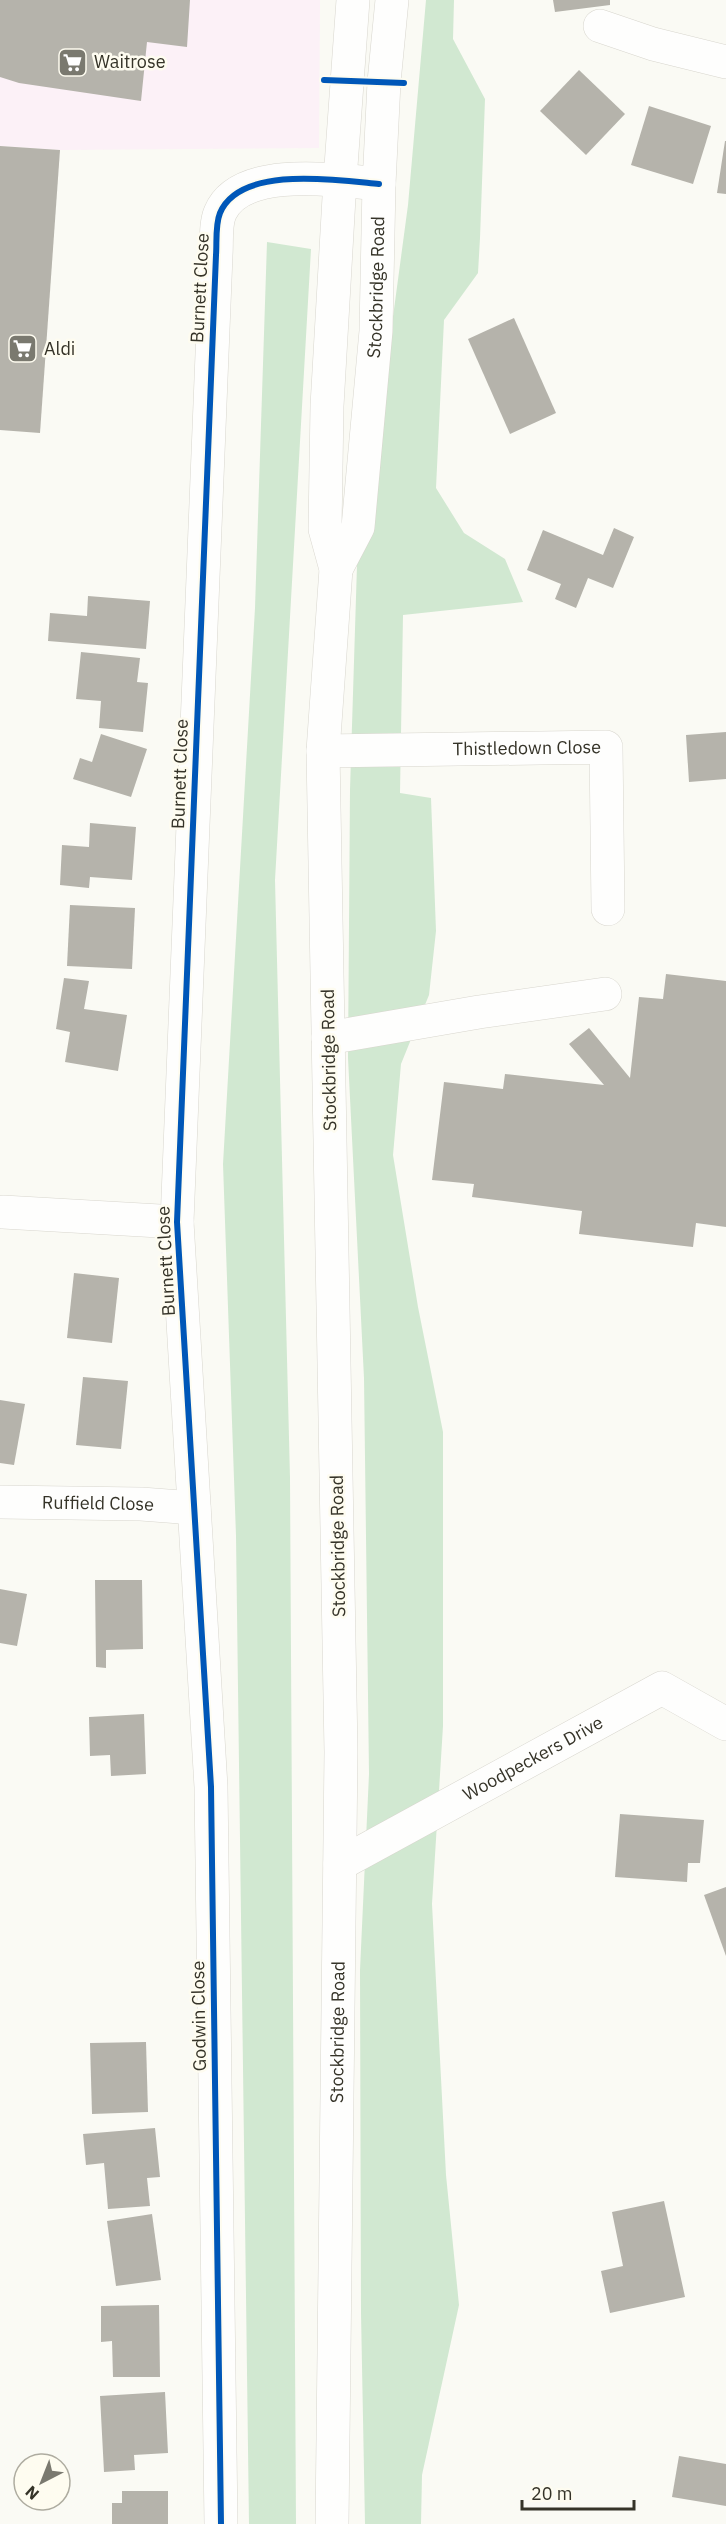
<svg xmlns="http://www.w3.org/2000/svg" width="726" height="2524" viewBox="0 0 726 2524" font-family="'IBM Plex Sans',sans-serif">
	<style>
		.commercial { fill: #fcf1f7 }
		.green { fill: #d1e8d1 }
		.building { fill: #b5b3ab }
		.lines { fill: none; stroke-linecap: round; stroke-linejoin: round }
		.minor-casing { stroke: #d8d6ce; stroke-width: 34 }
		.major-casing { stroke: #d8d6ce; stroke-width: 34 }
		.minor { stroke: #fefefd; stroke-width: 33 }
		.major { stroke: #fefefd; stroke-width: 33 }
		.cycleway-casing { stroke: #fefcf0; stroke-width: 10 }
		.cycleway { stroke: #0057b8; stroke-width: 6 }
		.labels { text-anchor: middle; stroke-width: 5; stroke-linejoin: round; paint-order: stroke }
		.poi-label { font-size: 18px; fill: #353328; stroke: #fefcf0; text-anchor: start }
		.street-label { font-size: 18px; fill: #353328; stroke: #fefcf0 }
	</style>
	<rect width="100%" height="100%" fill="#fafaf4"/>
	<polygon class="commercial" points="0,0 320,0 319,148 60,150 0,146"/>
	<g class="green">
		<polygon points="426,0 454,0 453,39 485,99 480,238 478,273 444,320 436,488 464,533 505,559 523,602 403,615 400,793 431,798 436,931 429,995 401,1064 393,1155 418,1307 443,1432 443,1726 432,1904 446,2175 459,2305 422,2475 421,2524 365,2524 361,2313 360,1970 369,1774 364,1378 348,1058 350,790 357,565 368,503 408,205"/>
		<polygon points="267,242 311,249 275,880 290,1478 296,2524 249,2524 236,1536 223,1164 255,608"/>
	</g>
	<g class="building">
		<polygon points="0,0 190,0 187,47 147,42 141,101 19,83 0,77"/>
		<polygon points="553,0 610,0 610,5 555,12"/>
		<polygon points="579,70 625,114 586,155 540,111"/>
		<polygon points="649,106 711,126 693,184 631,165"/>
		<polygon points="725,141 726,141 726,194 717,193"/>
		<polygon points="0,146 60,150 40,433 0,430"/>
		<polygon points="514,318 556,413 510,434 468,339"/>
		<polygon points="614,528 634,537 613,588 588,578 576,608 555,599 561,584 527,570 543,530 603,555"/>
		<polygon points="88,596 150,601 146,649 48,641 50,613 87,616"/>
		<polygon points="81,652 140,658 137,682 148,683 143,732 99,728 101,701 76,699"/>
		<polygon points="726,732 726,779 689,782 686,735"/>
		<polygon points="101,734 147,749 131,797 73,779 80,758 92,762"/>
		<polygon points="90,823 136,827 132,880 90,877 89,888 60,885 62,845 89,847"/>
		<polygon points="70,905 135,908 132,969 67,966"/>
		<polygon points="666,974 726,981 726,1227 696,1223 693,1247 579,1234 582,1211 472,1197 474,1184 432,1180 444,1082 503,1089 505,1074 604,1085 569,1044 589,1028 630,1078 639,997 663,999"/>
		<polygon points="64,978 89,981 84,1009 127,1015 118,1071 65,1062 70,1032 56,1029"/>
		<polygon points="74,1273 119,1278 112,1343 67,1338"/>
		<polygon points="83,1377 128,1381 121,1449 76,1445"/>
		<polygon points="0,1400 25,1404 14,1465 0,1463"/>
		<polygon points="95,1580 142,1580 143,1649 106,1650 106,1668 96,1667"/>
		<polygon points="0,1589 27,1594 17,1646 0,1643"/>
		<polygon points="144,1714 146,1774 111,1776 110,1755 90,1756 89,1717"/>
		<polygon points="620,1814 704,1820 700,1863 688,1863 687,1882 615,1877"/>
		<polygon points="726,1887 726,1956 704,1895"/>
		<polygon points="146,2042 148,2112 92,2114 90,2043"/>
		<polygon points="155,2128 160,2177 147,2178 150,2206 108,2209 104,2163 86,2165 83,2134"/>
		<polygon points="664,2201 685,2297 610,2313 601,2271 623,2266 612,2212"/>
		<polygon points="152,2214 161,2280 116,2286 107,2221"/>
		<polygon points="159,2305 160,2377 113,2377 112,2341 101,2342 101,2306"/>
		<polygon points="165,2392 168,2453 134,2455 135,2470 104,2472 100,2396"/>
		<polygon points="679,2456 726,2464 726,2506 672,2497"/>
		<polygon points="122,2491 168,2491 168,2524 112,2524 112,2503 122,2503"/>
	</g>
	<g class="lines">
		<defs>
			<g id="minor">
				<polyline points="600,26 653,44 726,62"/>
				<path id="s1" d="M323,751l283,-4 2,162"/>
				<polyline points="328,1038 479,1012 605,994"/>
				<polyline points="3,1212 177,1222"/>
				<path id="s2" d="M0,1502l141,2 53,4"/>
				<path id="s3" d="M340,1864l322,-176 64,36"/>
				<path d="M221,2524l-10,-737 -34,-565 39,-967c1,-12 -1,-30 4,-42 20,-48 117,-33 159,-29"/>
			</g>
			<g id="major">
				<path id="s4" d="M336,569l22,-42 18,-196 3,-147 5,-102 8,-82"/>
				<path id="s5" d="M332,2524l9,-772 -18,-1001 13,-182 -11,-40 2,-123 13,-226 13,-180"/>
			</g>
		</defs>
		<use href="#minor" class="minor-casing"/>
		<use href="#major" class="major-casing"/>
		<use href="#minor" class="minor"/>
		<use href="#major" class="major"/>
		<defs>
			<g id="cycleway">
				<polyline points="324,80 404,83"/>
				<path d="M221,2524l-10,-737 -34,-565 39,-967c1,-12 -1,-30 4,-42 20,-48 117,-33 159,-29"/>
			</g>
		</defs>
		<use href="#cycleway" class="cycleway-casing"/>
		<use href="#cycleway" class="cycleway"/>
	</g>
	<defs>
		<symbol id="supermarket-square" viewBox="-11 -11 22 22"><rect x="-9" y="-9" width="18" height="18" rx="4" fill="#7a796f" stroke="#fefcf0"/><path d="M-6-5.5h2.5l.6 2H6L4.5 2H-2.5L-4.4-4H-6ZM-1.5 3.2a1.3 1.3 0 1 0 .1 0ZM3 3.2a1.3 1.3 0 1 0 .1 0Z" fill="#fff"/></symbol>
	</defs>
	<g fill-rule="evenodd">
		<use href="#supermarket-square" x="56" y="46" width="33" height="33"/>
		<use href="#supermarket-square" x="6" y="332" width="33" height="33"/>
	</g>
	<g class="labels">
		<g class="poi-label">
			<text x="94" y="68">Waitrose</text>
			<text x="44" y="355">Aldi</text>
		</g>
		<g class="street-label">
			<text dy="6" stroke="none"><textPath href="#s4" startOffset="288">Stockbridge Road</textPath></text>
			<text transform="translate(200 288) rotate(-87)" y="6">Burnett Close</text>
			<text dy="6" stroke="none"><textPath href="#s1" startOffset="204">Thistledown Close</textPath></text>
			<text transform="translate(180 774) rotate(-88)" y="6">Burnett Close</text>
			<text transform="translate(329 1060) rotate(-91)" y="6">Stockbridge Road</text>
			<text transform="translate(166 1261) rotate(-93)" y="6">Burnett Close</text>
			<text dy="6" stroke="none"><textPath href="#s2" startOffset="98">Ruffield Close</textPath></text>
			<text transform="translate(338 1546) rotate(-91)" y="6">Stockbridge Road</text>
			<text dy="6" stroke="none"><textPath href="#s3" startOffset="220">Woodpeckers Drive</textPath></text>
			<text transform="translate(199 2016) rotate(-91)" y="6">Godwin Close</text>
			<text dy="6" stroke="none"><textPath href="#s5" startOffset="492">Stockbridge Road</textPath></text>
		</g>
	</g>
	<g transform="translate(42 2482) rotate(222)"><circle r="28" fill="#fefcf0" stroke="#aeaca0" stroke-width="1.5"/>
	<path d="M0-4.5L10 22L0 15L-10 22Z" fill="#7a796f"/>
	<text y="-9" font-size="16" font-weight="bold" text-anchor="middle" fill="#353328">N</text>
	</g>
	<path d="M522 2500v9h112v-9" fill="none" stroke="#353328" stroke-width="3"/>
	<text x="531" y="2500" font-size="18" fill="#353328" stroke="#fefcf0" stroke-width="4.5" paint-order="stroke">20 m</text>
</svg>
